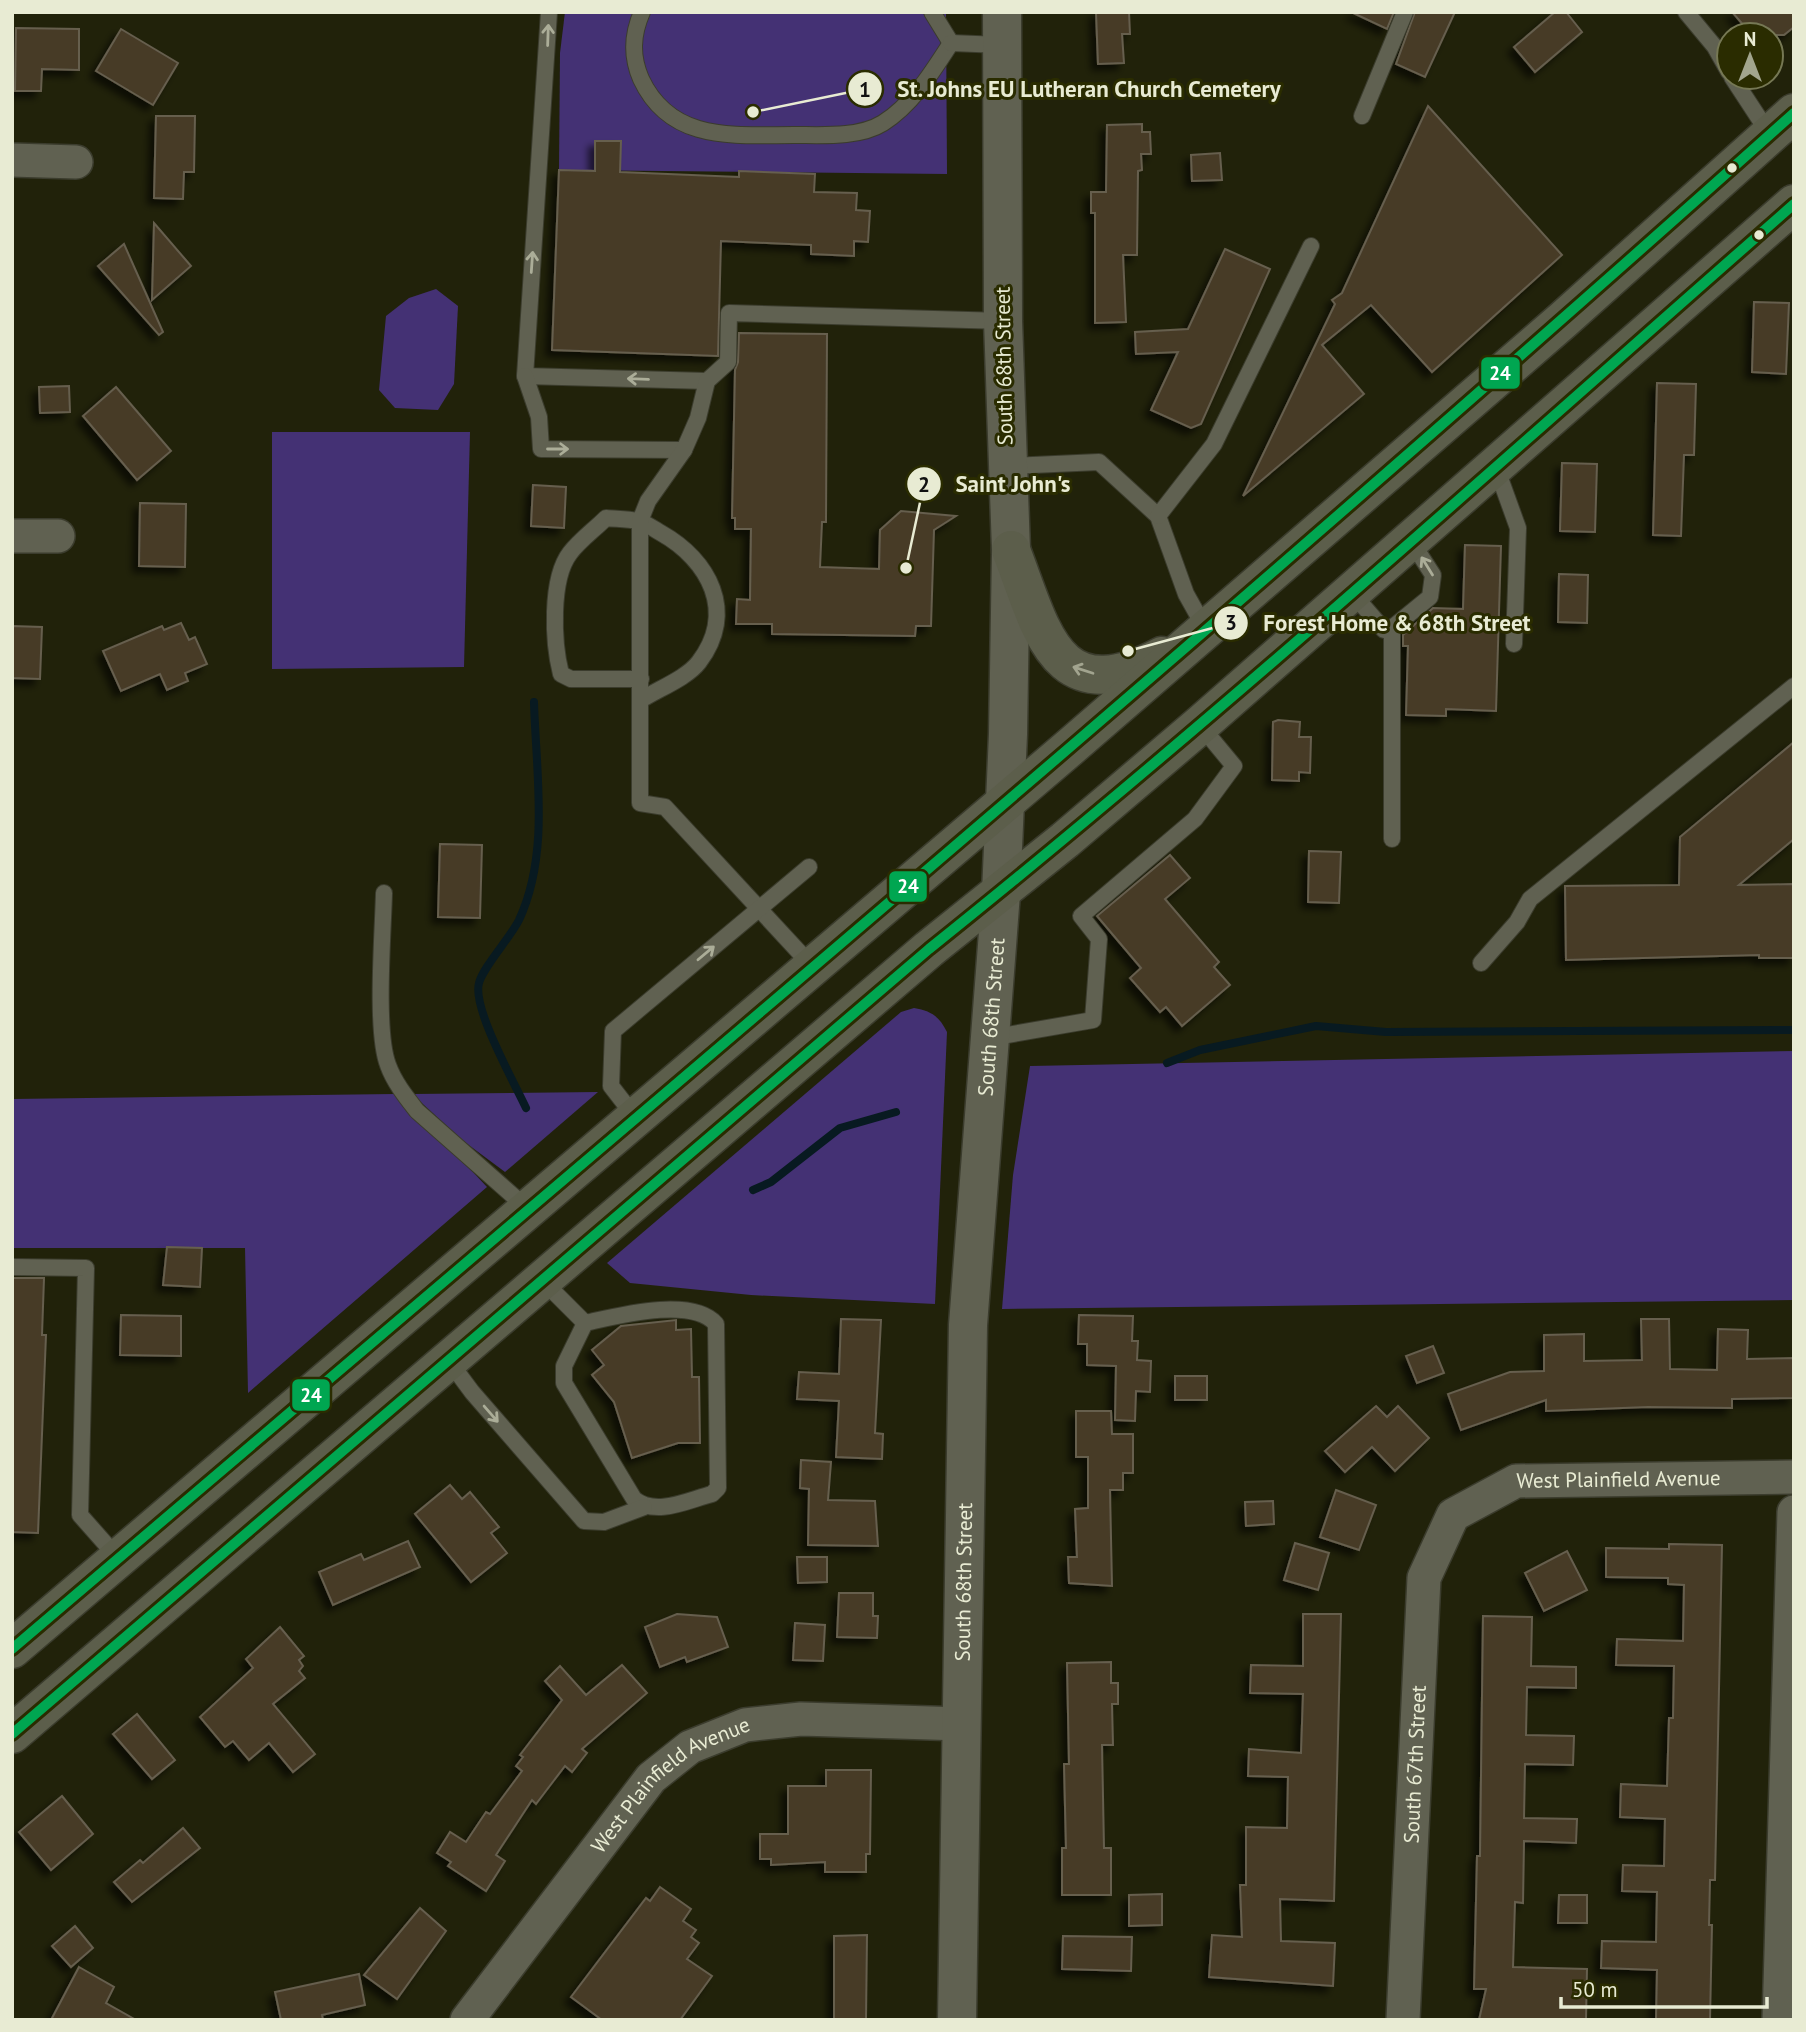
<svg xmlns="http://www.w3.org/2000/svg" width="1806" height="2032" viewBox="0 0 1806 2032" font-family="'PT Sans',sans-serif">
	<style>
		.green { fill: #443174 }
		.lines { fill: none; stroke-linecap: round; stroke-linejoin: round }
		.stream { stroke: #081a21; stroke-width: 8 }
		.building { fill: #463b28; stroke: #665e4e; stroke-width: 2; filter: url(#shadow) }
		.lane-casing { stroke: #3b3c2d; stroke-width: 18 }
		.street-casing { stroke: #3b3c2d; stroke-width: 36 }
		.secondary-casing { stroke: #3b3c2d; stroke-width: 41 }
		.primary-casing { stroke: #3b3c2d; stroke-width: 41 }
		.lane { stroke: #606151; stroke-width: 16 }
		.street { stroke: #606151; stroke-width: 33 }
		.secondary { stroke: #606151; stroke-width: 38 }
		.primary { stroke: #5c5e4b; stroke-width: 38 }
		.bus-1-casing { stroke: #2a2c00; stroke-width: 16 }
		.bus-1 { stroke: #00a651; stroke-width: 10 }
		.oneway { stroke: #abad98 }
		.oneway2 { stroke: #a2a48f }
		.bus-dot { fill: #e8ebd3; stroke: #2a2c00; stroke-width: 2.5 }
		.labels { text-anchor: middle; stroke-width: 6; stroke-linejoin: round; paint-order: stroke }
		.street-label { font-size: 21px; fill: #e8ebd3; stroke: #2a2c00 }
		.leader { fill: none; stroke: #e8ebd3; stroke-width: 2.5 }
		.callout-dot { fill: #e8ebd3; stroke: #2a2c00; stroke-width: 2.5 }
		.mark-label { font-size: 21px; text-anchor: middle; font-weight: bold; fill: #111 }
		.callout-label { font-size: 23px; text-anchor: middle; font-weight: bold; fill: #e8ebd3; stroke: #2a2c00; stroke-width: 6; stroke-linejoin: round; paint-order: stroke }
		.line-badge { stroke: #2a2c00; stroke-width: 2.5 }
		.badge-label { font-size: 19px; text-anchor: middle; font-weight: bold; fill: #fff }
	</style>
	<defs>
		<filter id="shadow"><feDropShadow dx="-6" dy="6" stdDeviation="3.5" flood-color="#0009"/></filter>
	</defs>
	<rect width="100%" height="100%" fill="#21220a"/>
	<g class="green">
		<polygon points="565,12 946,12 947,174 559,170 560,53"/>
		<polygon points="436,289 458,306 454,384 438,410 395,408 379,390 386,316 409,298"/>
		<polygon points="272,432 470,432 464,667 272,669"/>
		<path d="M914,1008c17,3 25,8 33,24l-12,272 -184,-9 -121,-12 -23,-20 294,-251z"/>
		<polygon points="1794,1051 1794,1300 1002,1309 1013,1175 1030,1066"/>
		<polygon points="598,1092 505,1172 462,1140 412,1094"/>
		<path d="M394,1094c27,36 64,60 93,93l-239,206 -3,-145h-233v-149z"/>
	</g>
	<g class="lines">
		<g class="stream">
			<polyline points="1167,1063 1200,1050 1316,1026 1386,1032 1794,1030"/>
			<path d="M526,1108c-12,-26 -54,-100 -47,-125 4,-16 31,-45 40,-63 31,-66 17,-147 15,-218"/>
			<polyline points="753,1190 771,1182 840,1128 896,1112"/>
		</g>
	</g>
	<g class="building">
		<polygon points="1096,12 1129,12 1130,34 1122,34 1124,63 1098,64"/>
		<polygon points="1351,12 1394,12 1387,29"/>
		<polygon points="1415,12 1455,12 1425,77 1396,64"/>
		<polygon points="1555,12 1566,12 1582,32 1535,72 1514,47"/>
		<polygon points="1732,12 1794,12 1794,27 1784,35 1752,35"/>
		<polygon points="16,28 79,29 79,70 42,69 41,91 15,91"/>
		<polygon points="121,29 178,63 153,105 96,71"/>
		<polygon points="1428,106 1562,255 1432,372 1371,305 1322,345 1364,394 1243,496 1335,304 1332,300 1342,293"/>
		<polygon points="156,116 195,116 194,172 184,172 183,199 154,198"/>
		<polygon points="1142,124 1142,132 1150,132 1151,154 1141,154 1142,170 1138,171 1137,255 1123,255 1126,322 1095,323 1095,213 1091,213 1091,192 1106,192 1107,125"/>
		<polygon points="595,141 621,141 620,172 739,177 739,171 815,174 814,192 857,193 856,210 870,211 868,242 854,241 854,256 811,254 811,245 721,241 718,356 552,350 559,170 595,171"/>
		<polygon points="1220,153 1222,180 1192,181 1191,155"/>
		<polygon points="154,223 191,266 152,300"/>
		<polygon points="124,244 163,332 159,335 98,266"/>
		<polygon points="1225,249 1270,269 1201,424 1191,428 1151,410 1178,352 1136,354 1135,332 1188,329"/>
		<polygon points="1754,302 1789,303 1786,374 1752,372"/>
		<polygon points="739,333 827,334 826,522 822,522 820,567 879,569 880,530 901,511 956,516 934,530 931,626 916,626 915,636 772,634 772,624 736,624 737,599 750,600 751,529 735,529 735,518 732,518 735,370 738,362"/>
		<polygon points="1657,383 1696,384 1694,455 1684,455 1681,536 1653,535"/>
		<polygon points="69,386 70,412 40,413 39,387"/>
		<polygon points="116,387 171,451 137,480 83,416"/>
		<polygon points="1562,463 1597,464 1595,532 1560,531"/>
		<polygon points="533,485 566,487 564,528 531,526"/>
		<polygon points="140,503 186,504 185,567 139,566"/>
		<polygon points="1465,545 1501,546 1496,711 1446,709 1446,716 1406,715 1408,646 1403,646 1403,635 1433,608 1463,609"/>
		<polygon points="1559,574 1588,575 1587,623 1558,622"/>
		<polygon points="181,623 189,640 195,637 207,664 185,673 188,681 167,690 160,674 121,691 103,651 162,626 164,630"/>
		<polygon points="12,626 42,627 40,679 12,678"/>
		<polygon points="1278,720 1300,722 1299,737 1311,737 1310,773 1299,772 1299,781 1272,780 1273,722"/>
		<polygon points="1794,742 1794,839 1739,885 1794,884 1794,958 1759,958 1759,955 1566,960 1565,886 1679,885 1680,837"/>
		<polygon points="440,844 482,845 480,918 438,917"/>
		<polygon points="1309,851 1341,852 1339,903 1308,902"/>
		<polygon points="1170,855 1190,878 1165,899 1219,962 1214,967 1230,985 1182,1026 1166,1007 1160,1012 1130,978 1141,968 1097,916"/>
		<polygon points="167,1247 202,1248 200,1287 163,1285"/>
		<polygon points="12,1278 44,1278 42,1335 46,1335 38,1533 12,1532"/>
		<polygon points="121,1315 181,1316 181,1356 120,1355"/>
		<polygon points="1079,1315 1133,1316 1132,1341 1138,1341 1137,1360 1151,1361 1150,1392 1136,1391 1135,1421 1115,1420 1116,1366 1087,1365 1087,1344 1078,1344"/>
		<polygon points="841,1319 881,1320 875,1433 883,1434 882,1459 836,1457 839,1401 797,1399 799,1372 839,1374"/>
		<polygon points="1641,1319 1669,1319 1670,1369 1717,1370 1718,1329 1748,1330 1747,1359 1794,1358 1794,1398 1732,1399 1732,1408 1648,1407 1546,1411 1546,1400 1461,1430 1448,1394 1510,1372 1544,1371 1544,1335 1584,1334 1584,1361 1642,1360"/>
		<polygon points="676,1320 676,1330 691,1329 692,1377 699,1377 700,1443 678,1443 632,1458 614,1402 592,1375 604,1365 592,1350 621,1326"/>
		<polygon points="1433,1346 1444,1373 1417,1383 1406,1356"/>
		<rect x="1175" y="1376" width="32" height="24"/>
		<polygon points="1376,1406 1387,1417 1398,1406 1429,1438 1395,1471 1372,1447 1345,1472 1325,1451"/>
		<polygon points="1076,1411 1111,1411 1112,1434 1133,1434 1133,1473 1123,1473 1123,1490 1110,1490 1112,1586 1069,1583 1068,1557 1077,1557 1075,1509 1088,1508 1088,1457 1076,1457"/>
		<polygon points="801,1460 831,1462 828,1500 875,1501 878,1546 808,1545 809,1489 800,1488"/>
		<polygon points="450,1485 462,1499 470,1492 499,1527 491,1533 507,1553 471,1582 415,1514"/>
		<polygon points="1336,1490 1376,1505 1359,1550 1320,1537"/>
		<polygon points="1273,1501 1274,1524 1246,1526 1245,1502"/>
		<polygon points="408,1541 420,1567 333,1605 319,1572 361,1554 364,1560"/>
		<polygon points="1295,1543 1329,1553 1318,1590 1284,1580"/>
		<polygon points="1669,1544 1722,1545 1715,1880 1710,1880 1709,1925 1712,1925 1710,2020 1656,2020 1657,1970 1601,1968 1602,1941 1656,1942 1657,1892 1622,1891 1623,1865 1664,1866 1665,1819 1620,1817 1621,1784 1667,1786 1669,1718 1673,1718 1674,1666 1616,1665 1617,1639 1683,1641 1684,1585 1668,1584 1668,1578 1606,1577 1606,1548 1669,1549"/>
		<polygon points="1567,1551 1587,1590 1544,1611 1525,1573"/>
		<polygon points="797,1557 827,1557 827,1582 798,1583"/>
		<polygon points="839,1593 873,1593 873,1616 878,1616 877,1638 837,1637"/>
		<polygon points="677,1614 717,1617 728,1647 687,1662 685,1657 660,1667 645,1627"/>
		<polygon points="1303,1614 1341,1614 1334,1901 1280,1899 1281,1941 1335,1943 1333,1986 1209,1977 1212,1935 1242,1937 1240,1885 1246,1885 1246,1827 1287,1828 1288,1777 1248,1776 1249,1749 1301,1753 1303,1694 1250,1693 1251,1665 1303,1666"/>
		<polygon points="1483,1616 1532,1617 1531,1666 1576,1667 1576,1688 1527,1687 1526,1735 1574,1736 1573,1765 1525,1764 1524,1818 1577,1819 1576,1843 1524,1841 1523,1903 1515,1902 1513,1967 1587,1969 1586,2020 1479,2020 1486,1989 1474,1989 1477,1856 1480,1856"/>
		<polygon points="795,1623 825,1625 823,1661 793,1660"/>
		<polygon points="280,1627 304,1656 299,1660 303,1666 299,1671 305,1678 273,1704 315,1754 293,1772 269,1743 249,1760 233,1741 225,1747 200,1717 253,1668 246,1659"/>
		<polygon points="1111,1662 1111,1683 1118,1683 1118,1704 1112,1704 1113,1745 1102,1745 1104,1848 1111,1848 1111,1895 1062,1895 1062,1848 1066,1848 1064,1764 1069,1764 1067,1663"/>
		<polygon points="622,1665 647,1693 582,1749 587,1753 572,1772 565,1766 536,1804 532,1800 496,1855 505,1861 486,1891 448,1866 451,1862 437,1853 450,1832 466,1842 486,1812 490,1814 522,1771 516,1766 523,1757 520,1755 562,1700 545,1681 560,1666 586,1695"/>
		<polygon points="137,1714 175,1760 152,1779 113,1734"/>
		<polygon points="826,1770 871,1770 870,1854 866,1854 866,1872 825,1872 825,1862 771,1865 771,1859 760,1859 760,1834 788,1834 788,1786 826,1786"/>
		<polygon points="62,1796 93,1834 51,1870 19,1832"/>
		<polygon points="183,1828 200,1848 132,1902 114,1882 140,1860 143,1863"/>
		<polygon points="660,1887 691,1909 683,1921 696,1930 691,1937 699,1943 687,1959 712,1976 680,2020 602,2020 571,1997 646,1898 650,1901"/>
		<polygon points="1162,1894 1162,1925 1129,1926 1129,1895"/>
		<polygon points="1559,1895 1587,1895 1587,1923 1558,1923"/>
		<polygon points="420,1908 446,1931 397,1999 364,1975"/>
		<polygon points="75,1926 93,1948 71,1967 52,1946"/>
		<polygon points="867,1935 866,2020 834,2020 834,1936"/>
		<polygon points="1063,1936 1132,1937 1131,1971 1062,1969"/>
		<polygon points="79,1967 114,1987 106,2003 136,2020 51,2020"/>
		<polygon points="359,1974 365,2005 322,2015 323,2020 281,2020 275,1992"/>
	</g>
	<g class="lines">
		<defs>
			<g id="lane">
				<polyline points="549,12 525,376 707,381"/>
				<path d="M642,12c-10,23 -11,44 -1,67 30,64 93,56 153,56 27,0 65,3 89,-12 29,-18 50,-52 68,-80"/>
				<polyline points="932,12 951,43"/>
				<polyline points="1686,12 1715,47 1729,72"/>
				<polyline points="951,43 1001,45"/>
				<polyline points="1732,77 1770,135"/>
				<polyline points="1362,116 1405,12"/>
				<polyline points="525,376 539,417 541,449 684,450"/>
				<polyline points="1008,466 1099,462 1158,516 1186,594 1205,628"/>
				<polyline points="1496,467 1518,528 1514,644"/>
				<polyline points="1158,516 1214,444 1311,246"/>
				<polyline points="1352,593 1384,630 1392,628 1430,597 1433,575 1411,541"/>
				<path d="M641,700c17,-11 46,-22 58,-38 38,-50 10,-102 -38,-129 -7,-4 -15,-10 -23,-12 -11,-2 -22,-2 -32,-3 -12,12 -26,22 -36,35 -20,26 -17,90 -9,121l10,5h70"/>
				<polyline points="1392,839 1392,628"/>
				<path d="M384,893c-1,40 -9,138 4,172 6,17 18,32 29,46l111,98"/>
				<polyline points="1481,963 1517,922 1530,899 1794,686"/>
				<polyline points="812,966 665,807 640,803 640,521 648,501 684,450 698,418 707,381 728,362 729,313 1003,321"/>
				<polyline points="990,1038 1093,1020 1099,939 1081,916 1195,819 1234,766 1200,725"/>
				<polyline points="635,1117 611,1086 613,1031 809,867"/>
				<polyline points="12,1267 86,1268 80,1515 118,1558"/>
				<path d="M543,1281l42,42c32,-7 107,-27 131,1l2,164 -6,6c-24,6 -56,23 -78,5l-70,-116v-17l21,-43"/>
				<polyline points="449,1361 472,1392 584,1521 604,1522 644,1507"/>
			</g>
			<g id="street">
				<polyline points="12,160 76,162"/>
				<polyline points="12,536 58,536"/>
				<path id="s1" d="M467,2020l184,-242 39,-31 55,-22 56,-6 162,5"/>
				<path id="s2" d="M1403,2020l21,-442 29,-63 63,-34 278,-4"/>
				<polyline points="1779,2020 1794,1512"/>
			</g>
			<g id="secondary">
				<path id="s3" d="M957,2020l11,-695 33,-432 7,-159 3,-184 -8,-229 -1,-309"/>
			</g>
			<g id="primary">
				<path d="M1011,550c31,80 44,163 151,106"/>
				<polyline points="12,1649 1069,748 1563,320 1794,113"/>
				<polyline points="12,1734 929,949 1065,840 1200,725 1794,204"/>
			</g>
		</defs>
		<use href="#lane" class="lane-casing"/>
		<use href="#street" class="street-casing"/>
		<use href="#secondary" class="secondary-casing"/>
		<use href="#primary" class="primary-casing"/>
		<use href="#lane" class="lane"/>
		<use href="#street" class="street"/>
		<use href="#secondary" class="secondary"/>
		<use href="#primary" class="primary"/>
		<defs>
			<g id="bus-1">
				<path d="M12,1649c597,-509 1198,-1013 1782,-1536"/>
				<path d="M12,1734l917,-785c297,-238 579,-494 865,-745"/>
			</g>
		</defs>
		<use href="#bus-1" class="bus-1-casing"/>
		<use href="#bus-1" class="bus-1"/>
	</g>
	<defs><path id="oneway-shaft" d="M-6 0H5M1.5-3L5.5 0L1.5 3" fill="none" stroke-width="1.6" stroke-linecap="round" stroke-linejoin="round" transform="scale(1.75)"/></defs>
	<g class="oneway">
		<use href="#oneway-shaft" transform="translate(548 35) rotate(-88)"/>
		<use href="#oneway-shaft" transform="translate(532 262) rotate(-86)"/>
		<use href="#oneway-shaft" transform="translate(638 379) rotate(-178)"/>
		<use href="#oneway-shaft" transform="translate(558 449)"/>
		<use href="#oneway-shaft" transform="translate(1427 566) rotate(-122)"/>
		<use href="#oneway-shaft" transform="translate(706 953) rotate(-40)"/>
		<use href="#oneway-shaft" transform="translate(491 1414) rotate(49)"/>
	</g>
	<use class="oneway2" href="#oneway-shaft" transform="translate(1083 670) rotate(-162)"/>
	<g class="bus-dot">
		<circle cx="1732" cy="168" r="6"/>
		<circle cx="1759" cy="235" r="6"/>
	</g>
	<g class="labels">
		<g class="street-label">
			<text transform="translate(1004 366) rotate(-91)" y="7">South 68th Street</text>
			<text dy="7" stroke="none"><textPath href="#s3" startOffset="1004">South 68th Street</textPath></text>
			<text dy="7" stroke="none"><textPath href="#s2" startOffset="686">West Plainfield Avenue</textPath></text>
			<text dy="7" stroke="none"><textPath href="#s3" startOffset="438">South 68th Street</textPath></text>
			<text dy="7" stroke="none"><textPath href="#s2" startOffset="256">South 67th Street</textPath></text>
			<text dy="7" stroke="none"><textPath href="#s1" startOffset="315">West Plainfield Avenue</textPath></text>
		</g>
	</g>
	<path class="leader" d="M753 112L865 89M906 568L924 484M1128 651L1231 623"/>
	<g class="callout-dot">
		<circle cx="753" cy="112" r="7"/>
		<circle cx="906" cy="568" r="7"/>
		<circle cx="1128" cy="651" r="7"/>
		<circle cx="865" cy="89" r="18"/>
		<circle cx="924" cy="484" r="18"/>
		<circle cx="1231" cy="623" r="18"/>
	</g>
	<g class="mark-label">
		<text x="865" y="97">1</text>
		<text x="924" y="492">2</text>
		<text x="1231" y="630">3</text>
	</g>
	<g class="callout-label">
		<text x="1089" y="97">St. Johns EU Lutheran Church Cemetery</text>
		<text x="1013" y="492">Saint John's</text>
		<text x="1397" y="631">Forest Home &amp; 68th Street</text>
	</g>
	<g class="line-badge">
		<rect x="1480" y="356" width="41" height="34" rx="7" fill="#00a651"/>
		<rect x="888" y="870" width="40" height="33" rx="7" fill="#00a651"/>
		<rect x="291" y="1378" width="40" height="34" rx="7" fill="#00a651"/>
	</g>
	<g class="badge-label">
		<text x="1500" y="380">24</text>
		<text x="908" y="893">24</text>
		<text x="311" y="1402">24</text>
	</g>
	<rect width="1806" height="2032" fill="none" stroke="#e8ebd3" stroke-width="28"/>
	<g transform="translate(1750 56)"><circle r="33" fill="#2a2c00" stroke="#767854" stroke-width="2"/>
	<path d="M0-5L12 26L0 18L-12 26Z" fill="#a2a58d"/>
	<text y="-10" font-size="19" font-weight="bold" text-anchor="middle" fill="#e8ebd3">N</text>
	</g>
	<path d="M1561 1997v10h206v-10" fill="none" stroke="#e8ebd3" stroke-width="3.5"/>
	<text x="1572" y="1997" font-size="21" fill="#e8ebd3" stroke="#2a2c00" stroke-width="5" paint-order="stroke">50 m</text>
</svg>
